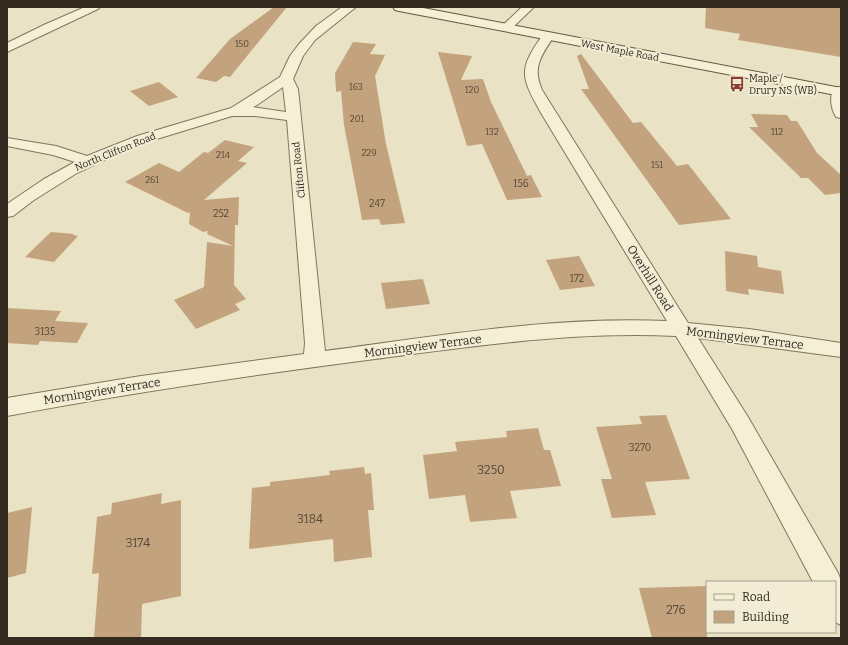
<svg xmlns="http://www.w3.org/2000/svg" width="848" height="645" viewBox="0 0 848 645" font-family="Bitter,serif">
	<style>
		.building { fill: #c3a37e }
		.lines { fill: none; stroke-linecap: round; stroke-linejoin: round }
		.minor-casing { stroke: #81755d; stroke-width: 2 }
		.secondary-casing { stroke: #635640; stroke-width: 2 }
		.minor { fill: #f5efd6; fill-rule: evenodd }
		.secondary { fill: #f5efd6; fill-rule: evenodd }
		.labels { text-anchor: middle; stroke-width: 4; stroke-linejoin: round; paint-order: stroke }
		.far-number-label { font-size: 9px; fill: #574937 }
		.far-street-label { font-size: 10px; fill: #332b1f; stroke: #f1ecd3 }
		.far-poi-label { font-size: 10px; fill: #332b1f; stroke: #f1ecd3; text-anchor: start }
		.number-label { font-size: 10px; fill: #574937 }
		.street-label { font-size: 12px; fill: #332b1f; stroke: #f1ecd3 }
		.near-number-label { font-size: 12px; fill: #574937 }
	</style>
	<rect width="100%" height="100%" fill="#e9e2c4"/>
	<g class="building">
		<polygon points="274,7 287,7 230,77 224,76 216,82 196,78 230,39"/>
		<polygon points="706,7 841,7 841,57 738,40 740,34 705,28"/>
		<polygon points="353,42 376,44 370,54 385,55 375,76 386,144 405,223 381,225 379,219 362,220 344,125 341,91 336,92 335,73"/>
		<polygon points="438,52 472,56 461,80 483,79 491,102 527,176 531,175 542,197 507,200 482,144 467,146"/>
		<polygon points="581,54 633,123 641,122 677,166 688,164 731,219 679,225 581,89 589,89 577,56"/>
		<polygon points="159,82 178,97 149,106 130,91"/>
		<polygon points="751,114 787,115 791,121 797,121 817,153 841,175 841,193 825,195 808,178 801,178 749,127 758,127"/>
		<polygon points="225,140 254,147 238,161 247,163 204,200 239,197 238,225 235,225 234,285 246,299 235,304 240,310 196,329 174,300 204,287 207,242 233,246 207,234 208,231 203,232 189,224 190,212 188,213 125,182 159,163 179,172 204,152 208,153"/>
		<polygon points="51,232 74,234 73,235 78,236 54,262 25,257"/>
		<polygon points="725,251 757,256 758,267 781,271 784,294 748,289 749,295 726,291"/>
		<polygon points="579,256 595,286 560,290 546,260"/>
		<polygon points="423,279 430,304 386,309 381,283"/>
		<polygon points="7,308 61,311 55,321 88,323 77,343 40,341 38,345 7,343"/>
		<polygon points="666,415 690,479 645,482 656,515 612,518 601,479 612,479 596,427 642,424 639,416"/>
		<polygon points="538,428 544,450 550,450 561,486 510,491 517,518 470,522 465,495 429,499 423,455 457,451 455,442 507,437 506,431"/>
		<polygon points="364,467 365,474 371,473 374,510 368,510 372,557 334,562 333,539 249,549 252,488 270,486 270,482 330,475 329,471"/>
		<polygon points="162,493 161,504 181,500 181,596 142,604 141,638 94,638 99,573 92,574 97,517 111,514 112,503"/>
		<polygon points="32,507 26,573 7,578 7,513"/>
		<polygon points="707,586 707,638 652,638 639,588"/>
	</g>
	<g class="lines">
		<defs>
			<g id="minor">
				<polygon points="85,7 100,7 98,9 7,52 7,43 46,24"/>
				<path d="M342,7h14l-41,33 -12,16 -10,23 5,10 27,262c113,-15 228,-35 342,-30l-126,-208c-21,-38 -23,-43 3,-80h8l2,3c-13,20 -22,31 -12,54l146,233 61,6 92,14v14l-143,-19 50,79 90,156 3,8v44l-6,-3v-40h-22l-81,-153 -56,-93c-101,-5 -201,10 -301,23 -123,16 -246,34 -368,57v-18l134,-22 163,-22 1,-11 -18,-223 -32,-4h-23l-85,26 -47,20 -23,11 -43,27 -21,16 -6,1v-13l37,-25 31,-17 -22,-7 -46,-9v-8l49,8 31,10 50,-20 94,-28 49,-31 10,-21 9,-12 17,-18zM283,87l3,25 -33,-5 4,-2z"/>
				<polygon points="522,7 534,7 510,30 502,30 500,28 502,26"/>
				<path d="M839,87h2v31l-5,-1c-5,-8 -7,-21 -2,-29z"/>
			</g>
			<polygon id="secondary" points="393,7 418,7 841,88 841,96 399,11 395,10"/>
		</defs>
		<use href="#minor" class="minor-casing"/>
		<use href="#secondary" class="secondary-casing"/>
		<use href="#minor" class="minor"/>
		<use href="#secondary" class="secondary"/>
	</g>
	<defs>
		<symbol id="bus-bare" viewBox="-9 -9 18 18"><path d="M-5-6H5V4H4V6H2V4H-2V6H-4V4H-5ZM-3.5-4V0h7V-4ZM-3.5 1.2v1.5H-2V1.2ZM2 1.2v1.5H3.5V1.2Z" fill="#8a3d33" stroke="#f1ecd3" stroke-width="2.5" paint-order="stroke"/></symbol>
	</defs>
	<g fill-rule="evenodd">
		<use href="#bus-bare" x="726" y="73" width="22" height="22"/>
	</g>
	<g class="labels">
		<g class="far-number-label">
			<text x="242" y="47">150</text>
			<text x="356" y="90">163</text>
			<text x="472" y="93">120</text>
			<text x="357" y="122">201</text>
			<text x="492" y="135">132</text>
			<text x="777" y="135">112</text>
			<text x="369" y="156">229</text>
			<text x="223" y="158">214</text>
			<text x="657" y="168">151</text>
			<text x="152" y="183">261</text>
		</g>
		<g class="far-street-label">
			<text transform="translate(620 50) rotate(11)" y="4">West Maple Road</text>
			<text transform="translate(115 151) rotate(-22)" y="4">North Clifton Road</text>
			<text transform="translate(298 170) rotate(-96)" y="4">Clifton Road</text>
		</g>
		<g class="far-poi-label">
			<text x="749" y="82">Maple /<tspan x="749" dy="12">Drury NS (WB)</tspan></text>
		</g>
		<g class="number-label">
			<text x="521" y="187">156</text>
			<text x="377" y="207">247</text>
			<text x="221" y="217">252</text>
			<text x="577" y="282">172</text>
			<text x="45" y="335">3135</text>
			<text x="640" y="451">3270</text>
		</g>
		<g class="street-label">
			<text transform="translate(650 278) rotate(58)" y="4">Overhill Road</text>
			<text transform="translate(745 338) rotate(7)" y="4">Morningview Terrace</text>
			<text transform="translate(423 346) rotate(-7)" y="4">Morningview Terrace</text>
			<text transform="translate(102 391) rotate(-9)" y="4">Morningview Terrace</text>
		</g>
		<g class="near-number-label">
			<text x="491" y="474">3250</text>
			<text x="310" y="523">3184</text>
			<text x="138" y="547">3174</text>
			<text x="676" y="614">276</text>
		</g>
	</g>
	<rect width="848" height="645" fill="none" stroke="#332b1f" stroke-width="16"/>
	<rect x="706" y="581" width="130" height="52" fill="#f1ecd3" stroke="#a59f8b"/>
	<rect x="714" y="594" width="20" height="6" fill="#f5efd6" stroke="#a59f8b"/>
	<text x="742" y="601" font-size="12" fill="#332b1f">Road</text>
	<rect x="714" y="611" width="20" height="12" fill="#c3a37e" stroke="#a59f8b"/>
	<text x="742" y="621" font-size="12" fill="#332b1f">Building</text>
</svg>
